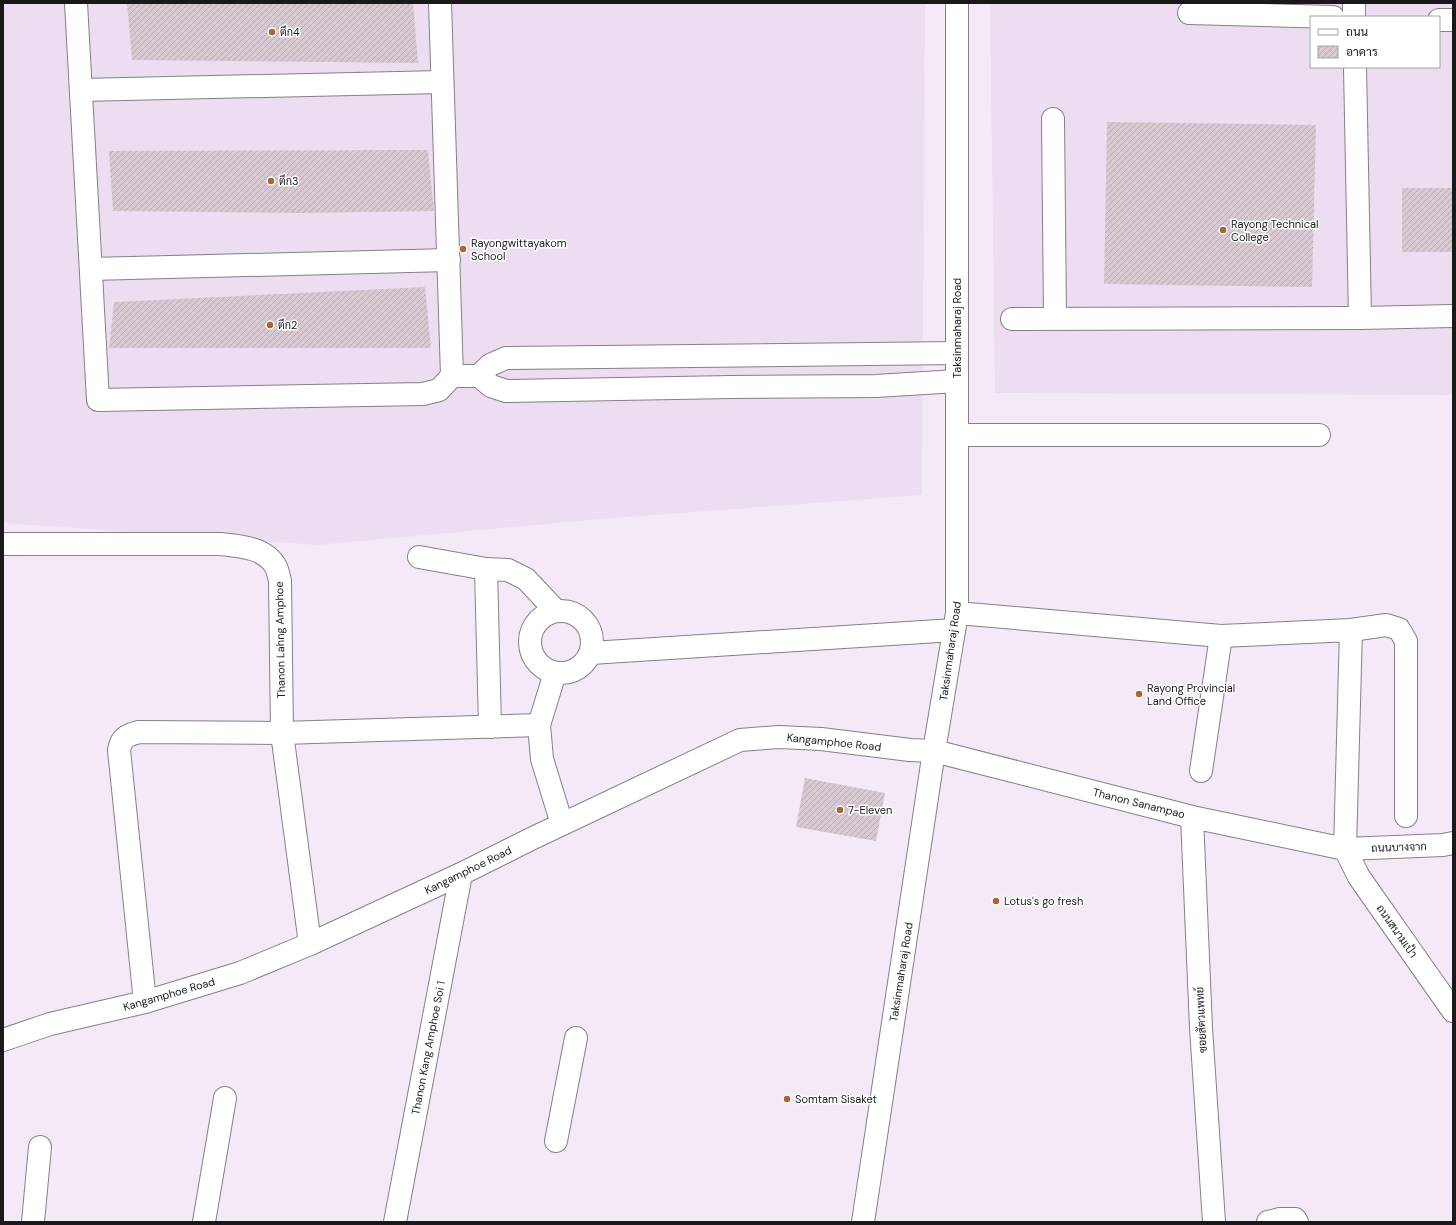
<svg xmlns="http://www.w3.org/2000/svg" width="1456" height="1225" viewBox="0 0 1456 1225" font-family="'DM Sans',Sarabun,sans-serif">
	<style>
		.built { fill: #edddf1; fill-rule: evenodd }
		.building { fill: url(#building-hatch) }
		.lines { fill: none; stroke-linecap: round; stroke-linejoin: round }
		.minor-casing { stroke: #877e89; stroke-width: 24 }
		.minor { stroke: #fff; stroke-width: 22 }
		.poi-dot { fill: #a96633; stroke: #fff; stroke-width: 1.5 }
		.labels { text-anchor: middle; stroke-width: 3; stroke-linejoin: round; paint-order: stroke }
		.poi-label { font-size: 11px; fill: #1b181c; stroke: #fff; text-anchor: start }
		.street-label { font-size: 11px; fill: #1b181c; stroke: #fff }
	</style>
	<defs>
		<pattern id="building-hatch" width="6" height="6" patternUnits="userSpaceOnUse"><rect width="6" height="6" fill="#d7c9d2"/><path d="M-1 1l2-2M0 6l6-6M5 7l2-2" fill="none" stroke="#b8acb4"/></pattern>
	</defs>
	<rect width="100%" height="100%" fill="#f4eaf7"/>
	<g class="built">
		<polygon points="3,3 925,3 922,495 601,519 318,545 3,523"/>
		<path d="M990,3h463v392l-458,-2zM1311,17h128v50h-128z"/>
	</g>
	<g class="building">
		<polygon points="127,3 413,3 418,63 132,60"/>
		<polygon points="1107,122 1316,125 1312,287 1104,284"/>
		<polygon points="428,150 434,211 302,213 113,211 109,151"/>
		<rect x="1402" y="188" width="51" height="64"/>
		<polygon points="425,287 431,348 109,348 114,302"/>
		<polygon points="805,778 885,793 876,841 796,827"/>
	</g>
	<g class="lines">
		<defs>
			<g id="minor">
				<polyline points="76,3 98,400 423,394 439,390 452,376 479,376 491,386 506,391 731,387 876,386 957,381"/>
				<polyline points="440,3 452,376"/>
				<polyline points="1354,3 1354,17"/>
				<polyline points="1189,13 1333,17"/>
				<polyline points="1439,20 1453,20"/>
				<polyline points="1355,67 1360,318"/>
				<polyline points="81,90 442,82"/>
				<polyline points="1053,119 1055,318"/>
				<polyline points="91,269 449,260"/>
				<polyline points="1012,319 1360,318 1453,316"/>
				<polyline points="479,376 490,365 506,358 957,353"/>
				<polyline points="958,435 1319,435"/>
				<path d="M3,544h217c19,2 45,3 56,23 2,4 3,10 4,14l2,152 28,211"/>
				<polyline points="419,557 486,569 508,570 526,579 556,611"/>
				<polyline points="486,569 490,727"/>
				<circle cx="561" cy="642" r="31"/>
				<polyline points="957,613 1221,636 1351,630 1345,849 1359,877 1453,1011"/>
				<polyline points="1351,630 1386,625 1399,629 1406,641 1406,816"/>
				<polyline points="591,653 954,630"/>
				<polyline points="555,673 539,725 542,759 562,824"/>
				<polyline points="1201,771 1221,636"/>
				<polyline points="1192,817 1201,1028 1214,1222"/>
				<path d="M145,1002l-26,-252c2,-12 8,-15 20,-18l143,1 257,-8"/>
				<polyline points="3,1040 50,1024 145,1002 240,973 310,944 461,874 533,838 740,740 779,737 821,739 910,750 934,751 1192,817 1345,849 1443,845 1453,843"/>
				<polyline points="556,1141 576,1038"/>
				<polyline points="33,1222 40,1147"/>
				<polyline points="204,1222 225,1098"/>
				<polyline points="395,1222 461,874"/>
				<polyline points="863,1222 934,751 957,613 957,3"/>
				<polyline points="1268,1222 1280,1219 1295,1219 1297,1222"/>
			</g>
		</defs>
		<use href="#minor" class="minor-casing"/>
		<use href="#minor" class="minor"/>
	</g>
	<g class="poi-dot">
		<circle cx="272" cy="32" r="4"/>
		<circle cx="271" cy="181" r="4"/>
		<circle cx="1223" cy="230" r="4"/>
		<circle cx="463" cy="249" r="4"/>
		<circle cx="270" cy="325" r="4"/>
		<circle cx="1139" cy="694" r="4"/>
		<circle cx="840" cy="810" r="4"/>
		<circle cx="996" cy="901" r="4"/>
		<circle cx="787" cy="1099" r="4"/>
	</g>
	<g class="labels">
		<g class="poi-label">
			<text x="280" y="36">ตึก4</text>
			<text x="279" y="185">ตึก3</text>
			<text x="1231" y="228">Rayong Technical<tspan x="1231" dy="13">College</tspan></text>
			<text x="471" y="247">Rayongwittayakom<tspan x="471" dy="13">School</tspan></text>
			<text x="278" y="329">ตึก2</text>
			<text x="1147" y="692">Rayong Provincial<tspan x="1147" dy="13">Land Office</tspan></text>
			<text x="848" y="814">7-Eleven</text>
			<text x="1004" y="905">Lotus's go fresh</text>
			<text x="795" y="1103">Somtam Sisaket</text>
		</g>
		<g class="street-label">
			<text transform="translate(957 328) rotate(-90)" y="4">Taksinmaharaj Road</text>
			<text transform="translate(280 640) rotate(-91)" y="4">Thanon Lahng Amphoe</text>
			<text transform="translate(950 651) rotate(-82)" y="4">Taksinmaharaj Road</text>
			<text transform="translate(834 742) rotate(6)" y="4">Kangamphoe Road</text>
			<text transform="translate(1139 803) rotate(14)" y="4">Thanon Sanampao</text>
			<text transform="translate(1399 847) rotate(-2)" y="4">ถนนบางจาก</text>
			<text transform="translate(468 870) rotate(-26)" y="4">Kangamphoe Road</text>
			<text transform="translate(1397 931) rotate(55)" y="4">ถนนสนามเป้า</text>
			<text transform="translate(901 972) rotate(-81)" y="4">Taksinmaharaj Road</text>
			<text transform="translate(169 994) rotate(-16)" y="4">Kangamphoe Road</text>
			<text transform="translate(1201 1020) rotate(-93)" y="4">ซอยสัตวแพทย์</text>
			<text transform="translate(428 1048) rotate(-79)" y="4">Thanon Kang Amphoe Soi 1</text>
		</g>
	</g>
	<rect width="1456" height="1225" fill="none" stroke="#1b181c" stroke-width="8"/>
	<rect x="1310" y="16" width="130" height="52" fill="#ffffff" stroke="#a4a3a4"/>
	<rect x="1318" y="29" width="20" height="6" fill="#ffffff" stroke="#a4a3a4"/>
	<text x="1346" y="36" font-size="12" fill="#1b181c">ถนน</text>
	<rect x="1318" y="46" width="20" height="12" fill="url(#building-hatch)" stroke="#a4a3a4"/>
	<text x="1346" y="56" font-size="12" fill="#1b181c">อาคาร</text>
</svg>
